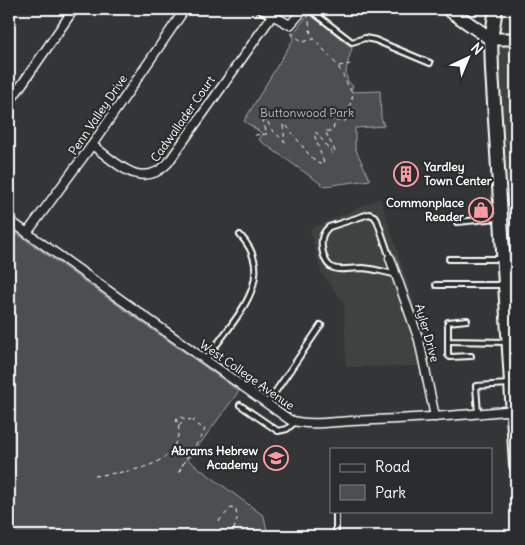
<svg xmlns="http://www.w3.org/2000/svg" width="525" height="545" viewBox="0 0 525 545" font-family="Delius,sans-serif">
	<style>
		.built { fill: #404243 }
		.green { fill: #4c4f50; stroke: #a6a7a8 }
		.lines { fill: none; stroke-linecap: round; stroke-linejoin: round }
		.service-casing { stroke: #fff; stroke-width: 8 }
		.minor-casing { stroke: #fff; stroke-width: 11 }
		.secondary-casing { stroke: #fff; stroke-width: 15 }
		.primary-casing { stroke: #fff; stroke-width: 16 }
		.path { stroke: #fff; stroke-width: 1; stroke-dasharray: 4 4; stroke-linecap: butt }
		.service { stroke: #2a2d2e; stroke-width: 4 }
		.minor { stroke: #2a2d2e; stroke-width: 8 }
		.secondary { stroke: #2a2d2e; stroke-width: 11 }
		.primary { stroke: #2a2d2e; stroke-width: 12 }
		.labels { text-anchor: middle; stroke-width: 4.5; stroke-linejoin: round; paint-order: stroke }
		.park-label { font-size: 12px; fill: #b7b9b9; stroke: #2a2d2e }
		.street-label { font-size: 12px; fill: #fff; stroke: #2a2d2e }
		.poi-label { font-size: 12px; font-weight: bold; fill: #fff; stroke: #2a2d2e; text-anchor: end }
	</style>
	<rect width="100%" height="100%" fill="#333536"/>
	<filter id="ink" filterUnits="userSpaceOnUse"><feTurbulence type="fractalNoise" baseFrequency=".02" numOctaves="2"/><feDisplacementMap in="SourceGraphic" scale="10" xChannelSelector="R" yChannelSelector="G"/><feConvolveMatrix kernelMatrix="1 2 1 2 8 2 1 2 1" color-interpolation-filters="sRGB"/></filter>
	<g filter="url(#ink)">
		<g class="built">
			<polygon points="516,44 516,230 506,230 496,48 499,45"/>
			<polygon points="380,198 435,366 346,367 344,303 321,272 310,229"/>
		</g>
		<g class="green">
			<path d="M308,15h4l40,33c-3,13 -12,29 1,38l-2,4 1,2 28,-1 1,26 3,9 -29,2v20l15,32 -46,6 -65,-46 4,-6 -19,-13 50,-83 -2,-3z"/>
			<polygon points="9,228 239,391 188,460 264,516 268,536 9,536"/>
		</g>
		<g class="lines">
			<defs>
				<g id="service">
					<polyline points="309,9 352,42 365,38 375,40 430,63"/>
					<polyline points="457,222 498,218"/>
					<path d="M390,258l-13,-38 -3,-4 -5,-2 -40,13c-7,6 -8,12 -7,21 5,29 19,20 41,20 11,1 21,4 31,6"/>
					<polyline points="449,259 500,259"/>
					<polyline points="436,285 502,285"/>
					<polyline points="467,320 448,322 448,341 506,342"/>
					<polyline points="448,341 448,355 450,357 471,356"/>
					<path d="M206,360c24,-38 75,-81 34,-125"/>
					<polyline points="267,404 321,325"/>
					<polyline points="240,405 278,431 287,429 295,422"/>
					<polyline points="478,413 476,386 509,384"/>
					<polyline points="336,536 336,511"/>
				</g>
				<g id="minor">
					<polyline points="261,9 290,25 304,9"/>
					<polyline points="9,103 74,9"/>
					<path d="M92,145c25,18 49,46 76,18l104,-147"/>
					<path d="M9,220l281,200c19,6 41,2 61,1 55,-2 109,-5 164,-11"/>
					<polyline points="27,233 92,145 185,9"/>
					<polyline points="390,258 419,340 435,417"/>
				</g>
				<polyline id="secondary" points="491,39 516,39"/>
				<g id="primary">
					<polyline points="448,9 491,39"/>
					<polyline points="496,9 491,39 492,70 516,465"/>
				</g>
			</defs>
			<use href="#service" class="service-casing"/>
			<use href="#minor" class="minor-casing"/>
			<use href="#secondary" class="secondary-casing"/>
			<use href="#primary" class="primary-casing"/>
			<g class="path">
				<polyline points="291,33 303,42 314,39"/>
				<polyline points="339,66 350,64"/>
				<polyline points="255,135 267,134 263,121 267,120 271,129 285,142 283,125 286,125 310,156 319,164 324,163 314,134 316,132 333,154 335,151 325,131 332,131 336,121 345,121 353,95 338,66 311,35 308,15"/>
				<polyline points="179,426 185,420"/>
				<path d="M95,476c28,-5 71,-5 82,-37 2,-6 3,-13 -1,-19l5,-3 6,3 8,-1 -2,3 12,7c-7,16 -19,27 -27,45l12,-24"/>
				<polyline points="219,521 231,508 236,509 237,519 232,536"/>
			</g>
			<use href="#service" class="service"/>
			<use href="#minor" class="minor"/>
			<use href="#secondary" class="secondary"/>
			<use href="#primary" class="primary"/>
		</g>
	</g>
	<defs>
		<symbol id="building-ring" viewBox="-11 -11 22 22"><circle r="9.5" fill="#2a2d2e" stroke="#ff9aa2" stroke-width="1.5"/><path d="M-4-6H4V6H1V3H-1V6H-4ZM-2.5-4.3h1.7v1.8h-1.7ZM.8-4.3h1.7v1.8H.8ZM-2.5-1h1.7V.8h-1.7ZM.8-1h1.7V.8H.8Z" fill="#ff9aa2"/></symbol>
		<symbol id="shop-ring" viewBox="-11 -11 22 22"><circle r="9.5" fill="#2a2d2e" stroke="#ff9aa2" stroke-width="1.5"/><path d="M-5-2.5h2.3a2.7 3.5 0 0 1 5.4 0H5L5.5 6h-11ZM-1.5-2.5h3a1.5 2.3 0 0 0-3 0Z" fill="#ff9aa2"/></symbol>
		<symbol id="school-ring" viewBox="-11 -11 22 22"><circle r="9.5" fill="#2a2d2e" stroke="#ff9aa2" stroke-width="1.5"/><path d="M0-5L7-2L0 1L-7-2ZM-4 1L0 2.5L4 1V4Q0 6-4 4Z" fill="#ff9aa2"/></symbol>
	</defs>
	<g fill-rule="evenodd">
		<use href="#building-ring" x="392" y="160" width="28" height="28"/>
		<use href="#shop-ring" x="467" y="196" width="28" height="28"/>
		<use href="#school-ring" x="262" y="444" width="28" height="28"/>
	</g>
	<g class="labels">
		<g class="park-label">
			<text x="307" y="117">Buttonwood Park</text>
		</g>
		<g class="street-label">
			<text transform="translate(98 115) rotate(-56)" y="4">Penn Valley Drive</text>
			<text transform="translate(183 119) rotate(-55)" y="4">Cadwallader Court</text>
			<text transform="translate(427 333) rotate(74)" y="4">Ayler Drive</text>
			<text transform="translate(247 375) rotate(35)" y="4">West College Avenue</text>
		</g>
		<g class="poi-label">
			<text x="424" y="171" text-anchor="start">Yardley<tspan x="424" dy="14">Town Center</tspan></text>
			<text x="464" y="207">Commonplace<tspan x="464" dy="14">Reader</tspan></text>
			<text x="258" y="455">Abrams Hebrew<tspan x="258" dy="14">Academy</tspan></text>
		</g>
	</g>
	<rect width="525" height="545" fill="none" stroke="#2a2d2e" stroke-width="30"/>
	<rect x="15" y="15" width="495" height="515" fill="none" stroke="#fff" stroke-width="2" filter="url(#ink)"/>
	<rect x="330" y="448" width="162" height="65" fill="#2a2d2e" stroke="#7f8182"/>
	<rect x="340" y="464" width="25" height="8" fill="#2a2d2e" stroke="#7f8182"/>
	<text x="375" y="472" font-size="15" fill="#ffffff">Road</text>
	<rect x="340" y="485" width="25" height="15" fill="#4c4f50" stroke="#7f8182"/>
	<text x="375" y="498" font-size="15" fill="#ffffff">Park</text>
	<g transform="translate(468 58) rotate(44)" stroke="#2a2d2e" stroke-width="4" paint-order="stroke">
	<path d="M0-4L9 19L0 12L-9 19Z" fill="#ffffff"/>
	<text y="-8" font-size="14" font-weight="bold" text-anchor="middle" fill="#ffffff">N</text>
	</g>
</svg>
